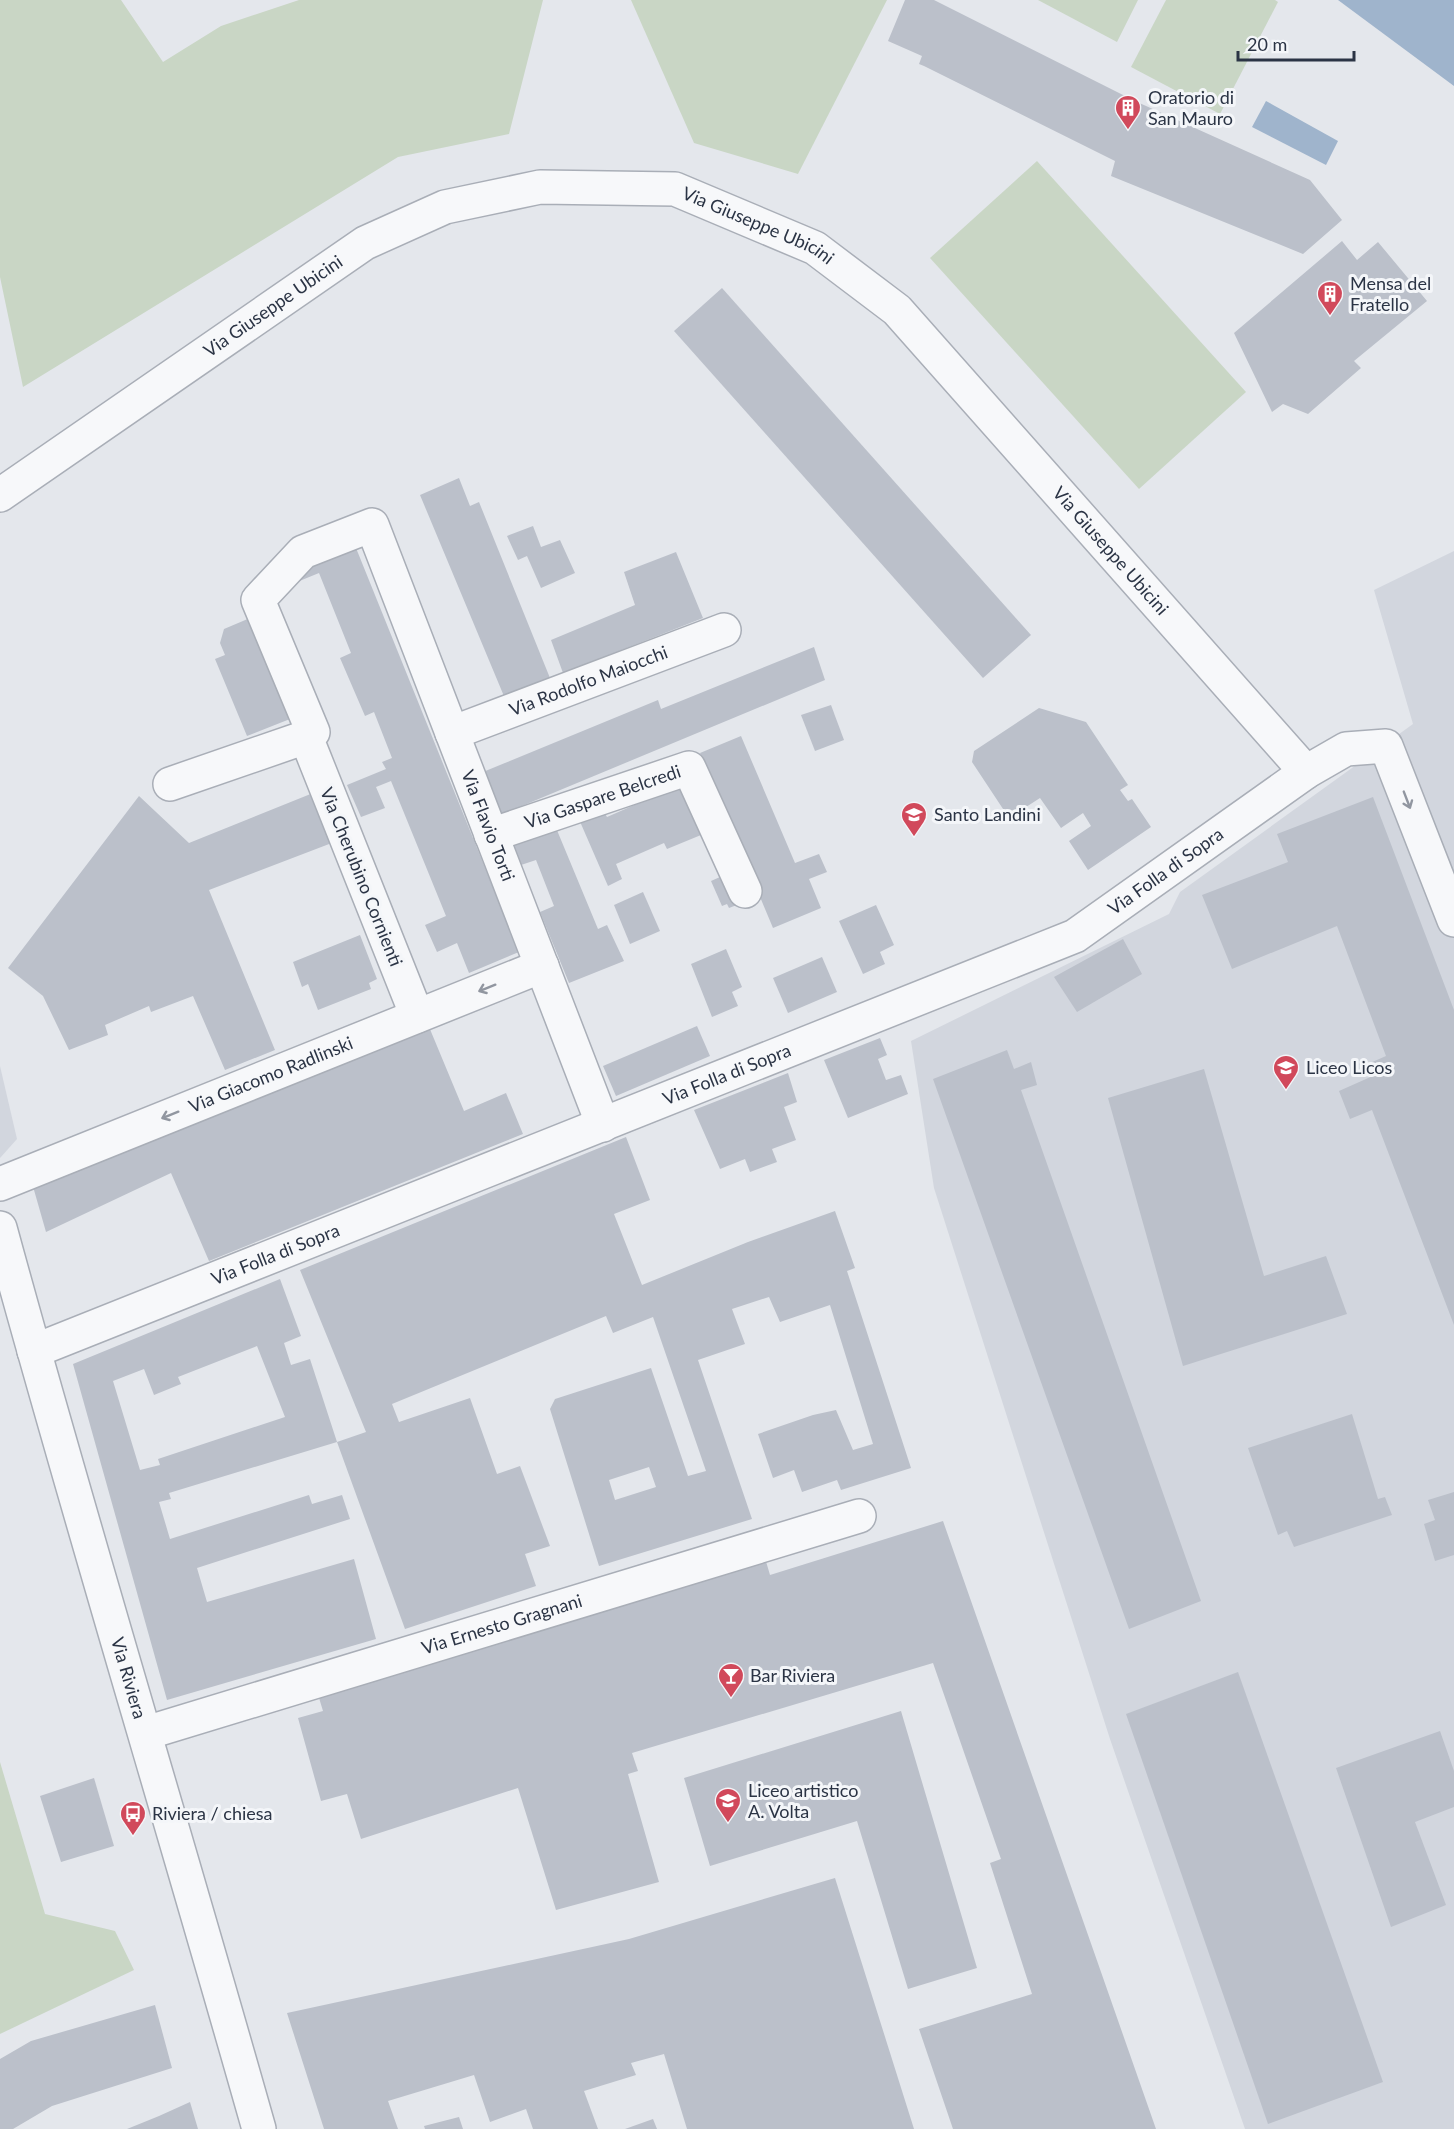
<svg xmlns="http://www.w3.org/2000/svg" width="1454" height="2129" viewBox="0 0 1454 2129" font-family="Lato,sans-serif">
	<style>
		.built { fill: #d2d6de }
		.green { fill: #c9d6c5 }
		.water { fill: #9fb4cc }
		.building { fill: #bbc0ca; fill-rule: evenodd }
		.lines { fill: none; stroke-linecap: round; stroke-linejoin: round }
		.minor-casing { stroke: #a9aeb7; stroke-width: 36 }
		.minor { stroke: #f7f8fa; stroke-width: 33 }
		.oneway { stroke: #9196a0 }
		.labels { text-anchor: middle; stroke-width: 6; stroke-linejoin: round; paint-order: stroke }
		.poi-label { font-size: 18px; fill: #2b3445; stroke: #f4f6f9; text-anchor: start }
		.street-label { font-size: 18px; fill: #2b3445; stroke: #f4f6f9 }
	</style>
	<rect width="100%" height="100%" fill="#e4e7ec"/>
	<g class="built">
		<polygon points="1454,551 1454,2129 1245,2129 1110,1739 934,1188 911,1041 1169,914 1180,892 1413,724 1374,590"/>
		<polygon points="0,1066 17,1139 0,1158"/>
	</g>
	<g class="green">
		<polygon points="0,0 121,0 163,62 221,26 299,0 543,0 509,134 398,157 23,387 0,277"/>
		<polygon points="631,0 887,0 798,174 694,143"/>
		<polygon points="1038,0 1138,0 1117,42"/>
		<polygon points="1166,0 1275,0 1278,2 1220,114 1131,67"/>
		<polygon points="1037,161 1246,392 1139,489 930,258"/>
		<polygon points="0,1762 45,1914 115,1931 134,1970 0,2034"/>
	</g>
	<g class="water">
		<polygon points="1338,0 1454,0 1454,86"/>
		<polygon points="1266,101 1338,141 1326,165 1252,127"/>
	</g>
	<g class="building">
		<polygon points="905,0 934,0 1135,101 1310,180 1342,220 1303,254 1111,176 1115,161 924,66 919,64 922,56 888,41"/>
		<polygon points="1342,241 1357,260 1378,242 1427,301 1354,361 1361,368 1308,414 1283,404 1272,412 1234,333"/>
		<polygon points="722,288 1031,635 983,678 674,331"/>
		<polygon points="459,478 470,506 479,502 552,683 506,701 420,495"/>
		<polygon points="533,526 541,547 560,540 575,573 541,588 527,556 518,560 507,536"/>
		<polygon points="356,548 519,952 469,973 457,943 437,952 425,925 446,916 391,781 376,787 385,808 361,817 347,785 386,769 382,762 392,758 374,712 365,716 340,658 351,653 319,573 297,582 293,573"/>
		<polygon points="676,552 703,618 563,673 551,640 635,605 624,572"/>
		<polygon points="250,618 290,719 247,736 215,659 225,655 220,643 224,629"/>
		<polygon points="814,647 825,680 500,815 483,772 658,700 661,709"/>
		<polygon points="831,705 844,740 815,751 801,715"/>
		<polygon points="1039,708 1086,722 1128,785 1120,790 1128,801 1132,799 1151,827 1088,870 1069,841 1091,826 1083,813 1061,828 1040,798 1009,818 972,762 974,751"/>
		<polygon points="741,736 795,863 819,854 827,872 809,879 821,908 773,928 700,753"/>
		<polygon points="680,785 701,835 667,849 664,843 616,864 622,879 608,886 578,817 601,806 607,817"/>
		<polygon points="318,791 337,841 209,890 275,1050 225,1070 193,996 151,1012 149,1006 105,1025 108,1035 69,1050 43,996 8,968 139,796 189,843"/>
		<polygon points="1373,797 1454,1010 1454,1325 1372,1110 1350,1119 1339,1091 1375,1075 1370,1063 1386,1056 1337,926 1232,969 1202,895 1288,862 1277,834"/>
		<polygon points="554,823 598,929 607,925 624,961 569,983 540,912 554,906 536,860 521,865 511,842"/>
		<polygon points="729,873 742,903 729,908 727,904 722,906 711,881"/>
		<polygon points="643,892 660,931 630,944 614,905"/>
		<polygon points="876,905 894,945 880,952 885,964 863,974 839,921"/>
		<polygon points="360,935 377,979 369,983 371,989 318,1010 308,984 302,987 293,962"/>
		<polygon points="1123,939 1142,974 1077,1012 1054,977"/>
		<polygon points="726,949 742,987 732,992 738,1006 712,1017 691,964"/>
		<polygon points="822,957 837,992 788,1013 773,978"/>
		<polygon points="427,1022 464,1111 506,1093 523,1134 209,1261 171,1173 46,1232 32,1183"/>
		<polygon points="697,1026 710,1056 616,1096 603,1066"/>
		<polygon points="880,1038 887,1055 878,1059 886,1080 901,1075 908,1094 848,1118 824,1060"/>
		<polygon points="1007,1050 1014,1069 1031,1062 1037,1085 1021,1090 1201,1601 1129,1629 933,1079"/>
		<polygon points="1204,1069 1264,1276 1326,1256 1347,1314 1183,1366 1108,1098"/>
		<polygon points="788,1073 797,1102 784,1107 796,1140 772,1149 777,1162 750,1172 745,1159 720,1169 694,1110"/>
		<path d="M626,1137l24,63 -36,14 28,71 106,-43 87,-31 20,57 -8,3 64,197 -70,22 -4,-10 -35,12 -8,-22 -21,8 -15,-44 55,-19 23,-5 17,40 20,-6 -43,-139 -50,17 -11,-25 -37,12 13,35 -47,16 54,159 -153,47 -49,-157 5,-10 96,-31 37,108 18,-5 -53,-154 -40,16 -7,-17 -214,88 7,18 71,-24 27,76 23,-8 30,80 -25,8 11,32 -131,43 -68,-187 29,-10 -66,-162zM649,1467l7,20 -41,13 -6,-20z"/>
		<path d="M280,1279l21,57 -17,7 7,22 19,-6 27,83 -168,51 2,6 -12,3 11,37 139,-44 3,9 30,-9 8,24 -153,49 10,34 147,-43 22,80 -209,61 -94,-336zM257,1346l28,71 -127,42 2,6 -20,5 -27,-89 31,-12 10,26 27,-11 -3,-7z"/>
		<polygon points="1352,1414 1378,1499 1385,1497 1392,1515 1294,1547 1287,1531 1278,1535 1248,1448"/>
		<polygon points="1454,1492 1454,1555 1435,1561 1424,1524 1435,1520 1428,1500"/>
		<polygon points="943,1521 1156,2129 953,2129 919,2029 1032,1994 990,1863 1001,1859 933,1663 632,1753 638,1771 628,1774 659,1882 556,1910 518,1788 361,1839 347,1794 321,1801 298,1718 323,1711 316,1688 765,1558 770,1575"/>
		<polygon points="1238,1672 1383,2082 1268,2124 1126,1714"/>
		<polygon points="901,1711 977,1968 908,1989 857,1821 710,1866 684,1778"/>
		<polygon points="1440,1731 1454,1771 1454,1807 1415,1822 1446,1905 1391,1927 1336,1768"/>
		<polygon points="94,1778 114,1846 61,1862 40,1796"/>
		<polygon points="835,1878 914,2129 687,2129 664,2054 631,2063 636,2075 584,2091 598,2129 533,2129 526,2109 490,2122 474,2075 388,2101 398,2129 324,2129 287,2013 629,1939"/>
		<polygon points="155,2005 172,2068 52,2106 13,2129 0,2129 0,2059 31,2041"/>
		<polygon points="190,2102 198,2129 127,2129 159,2116"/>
		<polygon points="459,2117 463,2129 425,2129 424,2126"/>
		<polygon points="653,2119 657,2129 625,2129"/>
	</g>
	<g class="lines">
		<defs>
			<g id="minor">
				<path id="s1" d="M0,495l365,-252 80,-36 95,-20 135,2 140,59 82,62 409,462"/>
				<path id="s2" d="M452,733l272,-103"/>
				<polyline points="170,784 306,737"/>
				<path id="s3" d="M491,835l198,-67 56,123"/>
				<path id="s4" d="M417,1016l-111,-279 7,-5 -55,-132 45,-48 69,-27 231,600"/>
				<path id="s5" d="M0,1184l542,-218"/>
				<path id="s6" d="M0,1228c82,301 174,600 259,901"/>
				<path id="s7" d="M34,1351l1041,-415 231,-164 40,-23 40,-3 68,174"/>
				<path id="s8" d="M146,1733l713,-217"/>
			</g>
		</defs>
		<use href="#minor" class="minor-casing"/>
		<use href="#minor" class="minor"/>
	</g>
	<defs><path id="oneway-shaft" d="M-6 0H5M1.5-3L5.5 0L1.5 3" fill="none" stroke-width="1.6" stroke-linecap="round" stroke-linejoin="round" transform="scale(1.5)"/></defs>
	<g class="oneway">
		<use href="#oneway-shaft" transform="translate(1407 800) rotate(69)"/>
		<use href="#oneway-shaft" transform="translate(487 988) rotate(158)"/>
		<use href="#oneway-shaft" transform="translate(170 1115) rotate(158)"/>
	</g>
	<defs>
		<symbol id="building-pin" viewBox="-11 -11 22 30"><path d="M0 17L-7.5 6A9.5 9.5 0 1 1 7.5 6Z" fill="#d1495b" stroke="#f4f6f9"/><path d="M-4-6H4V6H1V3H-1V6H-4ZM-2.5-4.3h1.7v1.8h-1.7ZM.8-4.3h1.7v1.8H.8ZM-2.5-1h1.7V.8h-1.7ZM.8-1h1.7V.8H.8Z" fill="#fff"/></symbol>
		<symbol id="school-pin" viewBox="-11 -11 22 30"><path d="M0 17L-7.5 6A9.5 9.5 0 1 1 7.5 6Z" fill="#d1495b" stroke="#f4f6f9"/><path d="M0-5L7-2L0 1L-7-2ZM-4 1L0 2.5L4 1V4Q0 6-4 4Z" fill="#fff"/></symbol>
		<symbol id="bar-pin" viewBox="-11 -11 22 30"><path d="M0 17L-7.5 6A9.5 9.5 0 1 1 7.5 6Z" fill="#d1495b" stroke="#f4f6f9"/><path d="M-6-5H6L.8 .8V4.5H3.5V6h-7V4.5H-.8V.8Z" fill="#fff"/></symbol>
		<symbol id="bus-pin" viewBox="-11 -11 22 30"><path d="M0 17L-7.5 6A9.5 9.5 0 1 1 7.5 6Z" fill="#d1495b" stroke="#f4f6f9"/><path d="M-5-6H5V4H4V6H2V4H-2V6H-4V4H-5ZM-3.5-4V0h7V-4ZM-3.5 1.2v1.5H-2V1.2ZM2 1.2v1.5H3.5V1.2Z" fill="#fff"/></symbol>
	</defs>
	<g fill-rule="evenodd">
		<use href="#building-pin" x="1113" y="93" width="30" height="40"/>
		<use href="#building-pin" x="1315" y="279" width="30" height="40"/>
		<use href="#school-pin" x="899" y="800" width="30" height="40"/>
		<use href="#school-pin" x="1271" y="1053" width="30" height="40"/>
		<use href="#bar-pin" x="716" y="1661" width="30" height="40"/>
		<use href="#school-pin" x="713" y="1786" width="30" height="40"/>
		<use href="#bus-pin" x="118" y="1799" width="30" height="40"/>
	</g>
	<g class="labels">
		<g class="poi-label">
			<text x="1148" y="104">Oratorio di<tspan x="1148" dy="21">San Mauro</tspan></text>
			<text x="1350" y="290">Mensa del<tspan x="1350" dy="21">Fratello</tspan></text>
			<text x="934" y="821">Santo Landini</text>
			<text x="1306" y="1074">Liceo Licos</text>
			<text x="750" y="1682">Bar Riviera</text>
			<text x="748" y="1797">Liceo artistico<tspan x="748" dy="21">A. Volta</tspan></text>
			<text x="152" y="1820">Riviera / chiesa</text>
		</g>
		<g class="street-label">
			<text dy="6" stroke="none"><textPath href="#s1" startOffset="854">Via Giuseppe Ubicini</textPath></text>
			<text dy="6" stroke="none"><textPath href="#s1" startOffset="332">Via Giuseppe Ubicini</textPath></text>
			<text dy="6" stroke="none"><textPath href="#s1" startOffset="1340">Via Giuseppe Ubicini</textPath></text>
			<text dy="6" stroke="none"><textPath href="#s2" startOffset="146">Via Rodolfo Maiocchi</textPath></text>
			<text dy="6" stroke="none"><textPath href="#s3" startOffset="118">Via Gaspare Belcredi</textPath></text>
			<text dy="6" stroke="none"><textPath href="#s4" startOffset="914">Via Flavio Torti</textPath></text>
			<text dy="6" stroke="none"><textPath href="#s7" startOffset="1232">Via Folla di Sopra</textPath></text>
			<text transform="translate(361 877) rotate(68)" y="6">Via Cherubino Cornienti</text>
			<text dy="6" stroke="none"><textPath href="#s5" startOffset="292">Via Giacomo Radlinski</textPath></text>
			<text dy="6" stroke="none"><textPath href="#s7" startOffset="746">Via Folla di Sopra</textPath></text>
			<text dy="6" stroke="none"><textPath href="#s7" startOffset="260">Via Folla di Sopra</textPath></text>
			<text dy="6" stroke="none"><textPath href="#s8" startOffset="372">Via Ernesto Gragnani</textPath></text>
			<text dy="6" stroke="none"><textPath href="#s6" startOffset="468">Via Riviera</textPath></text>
		</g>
	</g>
	<path d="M1238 51v9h116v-9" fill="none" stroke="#2b3445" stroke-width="3"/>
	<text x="1247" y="51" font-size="18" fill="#2b3445" stroke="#f4f6f9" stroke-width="4.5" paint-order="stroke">20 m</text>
</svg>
